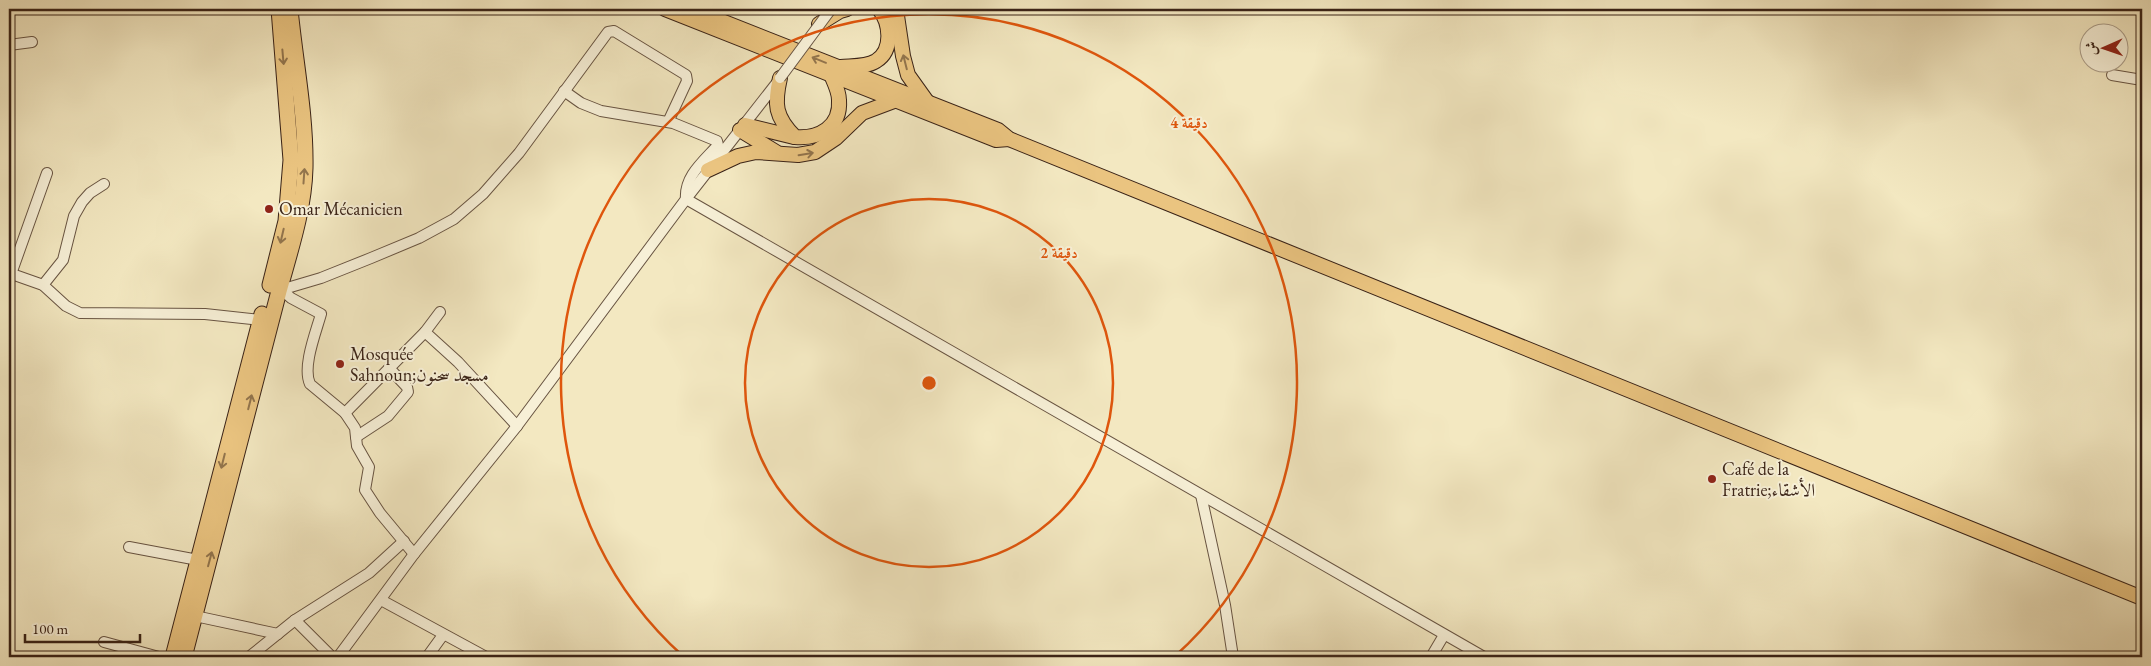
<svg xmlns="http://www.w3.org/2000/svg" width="2151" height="666" viewBox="0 0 2151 666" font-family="'EB Garamond',Amiri,serif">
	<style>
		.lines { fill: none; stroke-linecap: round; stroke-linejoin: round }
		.minor-casing { stroke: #685442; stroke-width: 12 }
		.major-casing { stroke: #3a2317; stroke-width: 16 }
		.highway-casing { stroke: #3a2317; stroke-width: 17 }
		.minor { stroke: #f7f0d7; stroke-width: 10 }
		.major { stroke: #eac480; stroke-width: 14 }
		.highway { stroke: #eac480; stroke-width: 15 }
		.minor-bridge-casing { stroke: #685442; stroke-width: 12; stroke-linecap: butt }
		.minor-bridge { stroke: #f7f0d7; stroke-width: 10 }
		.oneway { stroke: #92744c }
		.ring { fill: none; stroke: #df560d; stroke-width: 2.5 }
		.poi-dot { fill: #8f2418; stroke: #f7f0d7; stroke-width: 2 }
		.labels { text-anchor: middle; stroke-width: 4; stroke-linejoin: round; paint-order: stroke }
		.poi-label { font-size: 18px; fill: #3a2317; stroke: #f7f0d7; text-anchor: start }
		.centre { fill: #df560d; stroke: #f7f0d7; stroke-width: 2.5 }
		.ring-label { font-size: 15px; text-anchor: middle; font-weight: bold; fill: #df560d; stroke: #f7f0d7; stroke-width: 4; stroke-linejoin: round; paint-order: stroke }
	</style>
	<rect width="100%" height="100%" fill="#f3e8c1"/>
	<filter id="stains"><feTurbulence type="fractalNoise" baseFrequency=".004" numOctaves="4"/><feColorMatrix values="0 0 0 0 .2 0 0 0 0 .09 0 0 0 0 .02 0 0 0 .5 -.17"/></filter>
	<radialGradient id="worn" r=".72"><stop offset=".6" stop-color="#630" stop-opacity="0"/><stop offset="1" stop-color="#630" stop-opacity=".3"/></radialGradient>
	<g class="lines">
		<defs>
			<g id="minor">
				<polyline points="9,45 32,42"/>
				<polyline points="2112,75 2142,80"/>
				<path d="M564,91l17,12 20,8 72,12 44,18 1,4c-14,16 -34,31 -32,54l798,458"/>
				<polyline points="9,273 43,285 66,306 80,313 205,314 261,320"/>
				<polyline points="11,274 47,173"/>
				<polyline points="43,285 63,260 74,216 82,202 90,193 104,184"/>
				<path d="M282,290l9,8 30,16c-5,18 -19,53 -11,70l35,29 10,15 2,18 12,21 -4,23 15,23 34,41"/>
				<polyline points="277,291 321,278 371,258 419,238 454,219 483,194 519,153 608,32 614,31 686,75 687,81 668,122"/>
				<polyline points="425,332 458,362 517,426"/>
				<polyline points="345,413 425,332 440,312"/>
				<polyline points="356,437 388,416 408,392 407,387 389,368"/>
				<polyline points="1201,495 1225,605 1233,657"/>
				<polyline points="129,547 198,560"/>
				<polyline points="381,600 486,657"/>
				<polyline points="195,616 278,634"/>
				<polyline points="295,620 332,657"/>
				<polyline points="104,642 159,657"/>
				<polyline points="249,657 295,620 369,573 404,541"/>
				<polyline points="338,657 414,554 517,426 686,199 779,80"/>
				<polyline points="427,657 443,635"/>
				<polyline points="1431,657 1444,635"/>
			</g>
			<g id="major">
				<polyline points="665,9 996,140 1009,139"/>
				<polyline points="691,9 998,130 1009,139 2142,598"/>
				<polyline points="896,9 903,56 908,75 928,103"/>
				<polyline points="819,24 840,11 847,9"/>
				<path d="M841,67c11,-1 26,0 35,-6 18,-11 14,-39 3,-52"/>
				<path d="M780,78c-6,26 -5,39 15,59 24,2 46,-10 44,-37 0,-8 -4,-16 -7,-23"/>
				<polyline points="745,125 794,137"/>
				<polyline points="740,130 776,152"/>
				<polyline points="708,170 738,156 756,152 798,155 815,152 836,138 862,113 894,101"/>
			</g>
			<g id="highway">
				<polyline points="270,285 286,221 291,160 279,9"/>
				<polyline points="173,657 262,314"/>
				<path d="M184,657l95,-366c11,-40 25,-81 26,-123 1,-53 -10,-107 -15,-159"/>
			</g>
		</defs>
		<use href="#minor" class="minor-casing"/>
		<use href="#major" class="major-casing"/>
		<use href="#highway" class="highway-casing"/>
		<use href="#minor" class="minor"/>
		<use href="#major" class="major"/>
		<use href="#highway" class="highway"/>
		<defs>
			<polyline id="minor-bridge" points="780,78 831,9"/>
		</defs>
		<use href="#minor-bridge" class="minor-bridge-casing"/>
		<use href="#minor-bridge" class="minor-bridge"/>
	</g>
	<defs><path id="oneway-shaft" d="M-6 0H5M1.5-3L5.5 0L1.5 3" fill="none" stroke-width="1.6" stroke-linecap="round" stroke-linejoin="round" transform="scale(1.25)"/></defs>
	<g class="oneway">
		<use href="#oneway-shaft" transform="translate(283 57) rotate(85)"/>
		<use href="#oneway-shaft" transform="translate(819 60) rotate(-158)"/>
		<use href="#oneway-shaft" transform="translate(905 62) rotate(-104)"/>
		<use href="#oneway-shaft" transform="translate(806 154) rotate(-9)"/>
		<use href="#oneway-shaft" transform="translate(304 176) rotate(-86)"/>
		<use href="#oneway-shaft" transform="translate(282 236) rotate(103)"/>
		<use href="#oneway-shaft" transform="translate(250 402) rotate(-76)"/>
		<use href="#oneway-shaft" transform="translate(223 461) rotate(104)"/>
		<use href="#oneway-shaft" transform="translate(210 559) rotate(-75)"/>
	</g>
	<g class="ring">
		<circle cx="929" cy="383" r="184"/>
		<path d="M683 656A368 368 0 1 1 1175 656"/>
	</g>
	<g class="poi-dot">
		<circle cx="269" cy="209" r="5"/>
		<circle cx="340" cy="364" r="5"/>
		<circle cx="1712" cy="479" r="5"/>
	</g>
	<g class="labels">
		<g class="poi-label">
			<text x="279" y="215">Omar Mécanicien</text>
			<text x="350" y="360">Mosquée<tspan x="350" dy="21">Sahnoun;مسجد سحنون</tspan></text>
			<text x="1722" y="475">Café de la<tspan x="1722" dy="21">Fratrie;الأشقاء</tspan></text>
		</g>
	</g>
	<circle cx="929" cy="383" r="8" class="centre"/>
	<g class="ring-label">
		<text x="1189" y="128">4 دقيقة</text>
		<text x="1059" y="258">2 دقيقة</text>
	</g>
	<rect width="2151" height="666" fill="none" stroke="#f3e8c1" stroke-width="30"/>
	<rect x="10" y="10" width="2131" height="646" fill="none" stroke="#3a2317" stroke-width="2.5"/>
	<rect x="15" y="15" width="2121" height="636" fill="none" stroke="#3a2317"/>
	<g transform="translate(2104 48) rotate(268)"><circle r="24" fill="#f7f0d7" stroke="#ab9e8a"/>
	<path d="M0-4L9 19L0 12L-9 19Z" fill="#8f2418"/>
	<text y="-8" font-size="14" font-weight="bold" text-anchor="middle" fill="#3a2317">ش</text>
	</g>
	<path d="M25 634v8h115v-8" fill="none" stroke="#3a2317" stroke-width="2.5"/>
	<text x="32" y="634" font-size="15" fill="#3a2317" stroke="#f7f0d7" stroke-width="4" paint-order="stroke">100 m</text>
	<rect width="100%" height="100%" filter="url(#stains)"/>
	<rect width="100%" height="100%" fill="url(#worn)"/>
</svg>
